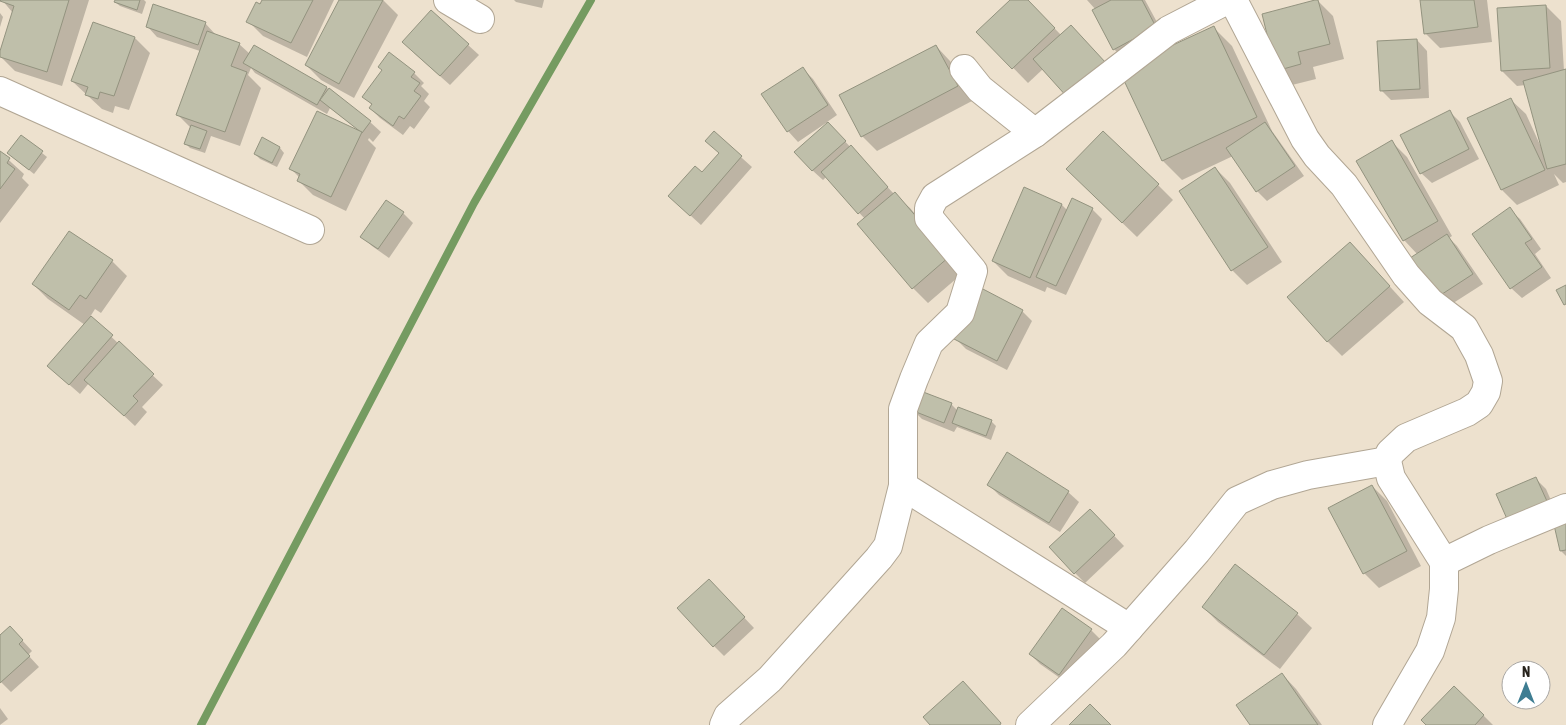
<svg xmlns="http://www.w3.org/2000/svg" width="1566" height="725" viewBox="0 0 1566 725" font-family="'Asap Condensed',sans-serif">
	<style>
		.shadow { fill: #0003 }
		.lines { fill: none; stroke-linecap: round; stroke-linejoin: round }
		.stream { stroke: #759b61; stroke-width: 8 }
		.building { fill: #bfbfaa; stroke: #93937f }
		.street-casing { stroke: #b1a694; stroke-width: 30 }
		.street { stroke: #fff; stroke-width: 28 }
	</style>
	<rect width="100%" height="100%" fill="#ede1ce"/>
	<g class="shadow">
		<polygon points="2,0 89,0 62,86 15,71 0,56 13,13"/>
		<polygon points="116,0 144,0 146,2 142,14 120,6 115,2"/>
		<polygon points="263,0 334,0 307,57 263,36 248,21"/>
		<polygon points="341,0 383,0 398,15 354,98 321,80 306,65"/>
		<polygon points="514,0 544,0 542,8 516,2"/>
		<polygon points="1012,0 1027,0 1061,35 1043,69 1028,83 978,32"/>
		<polygon points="1087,0 1145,0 1165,37 1124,59 1114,49 1096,10"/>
		<polygon points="1421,0 1487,0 1492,42 1440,48 1425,33"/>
		<polygon points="1318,1 1333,16 1344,59 1313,67 1316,79 1292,85 1277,70"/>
		<polygon points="1546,6 1561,21 1564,71 1566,71 1566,182 1563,183 1554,174 1559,185 1517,205 1502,190 1469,119 1511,100 1526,114 1541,147 1542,147 1526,85 1517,86 1502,71"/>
		<polygon points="432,12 479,55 450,85 414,53"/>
		<polygon points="0,13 3,17 0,27"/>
		<polygon points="205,23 215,34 215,35 239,44 250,54 327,88 370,122 381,132 373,142 369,138 368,140 376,148 346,211 313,195 298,180 299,177 291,169 360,131 330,108 327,114 255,73 251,68 248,75 261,88 240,146 211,136 205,153 190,148 185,143 191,128 177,114 200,51 157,37 147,26"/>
		<polygon points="1213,27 1232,46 1272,131 1304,176 1267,201 1257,191 1233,156 1182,180 1163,161"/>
		<polygon points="135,38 150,53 129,110 115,106 113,113 102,109 72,81"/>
		<polygon points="1417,40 1427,51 1429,98 1391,100 1381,90"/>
		<polygon points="936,46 950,61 972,101 877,151 862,136"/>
		<polygon points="802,68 813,79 837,115 827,122 894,194 910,208 964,272 928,303 913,288 865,219 826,177 823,180 812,170 827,124 826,123 798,142 788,131"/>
		<polygon points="414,73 424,83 421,86 429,94 424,101 430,107 414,129 410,126 403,135 380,118 370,108 372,105 364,97"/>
		<polygon points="1450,112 1460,122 1479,159 1432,183 1421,173"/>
		<polygon points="714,133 752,167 701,225 680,206 702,174 720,154"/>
		<polygon points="22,137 47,157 34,174 14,158"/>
		<polygon points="262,139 280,148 284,153 277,167 260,159 255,154"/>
		<polygon points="1392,142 1407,157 1452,236 1449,238 1457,246 1483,284 1447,307 1418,255 1404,240"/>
		<polygon points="0,152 24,174 22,178 29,185 0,223"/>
		<polygon points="1215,168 1230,183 1282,262 1247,285 1232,270 1180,191"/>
		<polygon points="1082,184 1158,185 1173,200 1137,237"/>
		<polygon points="1025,189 1062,205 1068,211 1092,209 1102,219 1066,295 1047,287 1045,292 1008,276 993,261"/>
		<polygon points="386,201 403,213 413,223 389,258 372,246 362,236"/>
		<polygon points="1509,209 1520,219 1541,249 1535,254 1551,278 1522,298 1511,288 1474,235"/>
		<polygon points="1350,243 1404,302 1342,356 1327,341"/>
		<polygon points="112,261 127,276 101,313 95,309 90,317 163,385 142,407 147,412 135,426 89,383 80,394 48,366 85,325 48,299 33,284"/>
		<polygon points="1022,311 1032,321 1007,370 966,349 956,339"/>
		<polygon points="951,404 958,411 991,421 996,426 991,440 957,427 954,432 922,419 912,409"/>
		<polygon points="1536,479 1546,489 1560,521 1522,537"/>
		<polygon points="989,485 1068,492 1079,502 1060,532 999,495"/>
		<polygon points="1372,486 1387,501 1421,566 1379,588 1364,573"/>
		<polygon points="1100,521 1124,546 1085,583 1075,573"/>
		<polygon points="1566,523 1566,556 1561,551"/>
		<polygon points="719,591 754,628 724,656 714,646"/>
		<polygon points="1203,607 1297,614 1312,628 1280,669 1218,622"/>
		<polygon points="1091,630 1101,640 1070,685 1040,664 1030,654"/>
		<polygon points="0,637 20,638 32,651 28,655 39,667 11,692 0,681"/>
		<polygon points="1282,674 1296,689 1322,725 1251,725"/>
		<polygon points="1454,688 1484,716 1493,725 1427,725"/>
		<polygon points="0,708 8,719 0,725"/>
	</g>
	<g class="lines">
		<polyline class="stream" points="201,725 474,203 591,0"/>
	</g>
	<g class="building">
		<polygon points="1,0 69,0 47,72 0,57 0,51 14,6 0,1"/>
		<polygon points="115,0 140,0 137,10 114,2"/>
		<polygon points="262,0 313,0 291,43 246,22 256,2 260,4"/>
		<polygon points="339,0 383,0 339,84 305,65"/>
		<polygon points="1010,0 1028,0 1055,28 1012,69 976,32"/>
		<polygon points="1111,0 1142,0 1156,27 1113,50 1092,10"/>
		<polygon points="1315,0 1318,0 1330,44 1298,52 1301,64 1276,71 1262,14"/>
		<polygon points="1420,0 1474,0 1478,27 1424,34"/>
		<polygon points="153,4 206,22 198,45 146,27"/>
		<polygon points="1546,5 1550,68 1501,71 1497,8"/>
		<polygon points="431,10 469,44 440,76 402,42"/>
		<polygon points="93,22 135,37 114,96 100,92 98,99 85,95 88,87 71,81"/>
		<polygon points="1071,25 1106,63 1068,98 1033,59"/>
		<polygon points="1214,26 1257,117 1162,161 1119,70"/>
		<polygon points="207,31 240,43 231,66 247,72 225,132 176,115"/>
		<polygon points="1417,39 1420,89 1380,91 1377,41"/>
		<polygon points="254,45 327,87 317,105 243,63"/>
		<polygon points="936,45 958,86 861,137 839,95"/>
		<polygon points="389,52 415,72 411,77 420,83 414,91 421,96 404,119 399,116 393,126 369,108 372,104 362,97 382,70 378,67"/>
		<polygon points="803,67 828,105 787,132 761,94"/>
		<polygon points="1566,69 1566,164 1547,169 1523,81"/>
		<polygon points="329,88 371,121 362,133 320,100"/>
		<polygon points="1511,98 1545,170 1501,190 1467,118"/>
		<polygon points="1450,110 1469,149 1420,174 1400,135"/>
		<polygon points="317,111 362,132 331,197 297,181 300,174 289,169"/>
		<polygon points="828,122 846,141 812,171 794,152"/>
		<polygon points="1265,122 1295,166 1256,192 1226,148"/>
		<polygon points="191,125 207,131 200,149 184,144"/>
		<polygon points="714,131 742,156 690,216 668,196 695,166 702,172 719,153 705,141"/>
		<polygon points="1103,131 1159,184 1122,223 1066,169"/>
		<polygon points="21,135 43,151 29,170 7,153"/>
		<polygon points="262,137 280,147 272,163 254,154"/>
		<polygon points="1392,140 1438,221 1403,241 1356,161"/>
		<polygon points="851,145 888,187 858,214 821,172"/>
		<polygon points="0,151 10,158 7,163 15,169 0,189"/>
		<polygon points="1215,167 1268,247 1231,271 1179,191"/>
		<polygon points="1024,187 1062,204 1030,278 992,261"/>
		<polygon points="895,192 950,256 912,289 857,224"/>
		<polygon points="1072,198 1093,208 1056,286 1036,277"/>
		<polygon points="386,200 404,212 378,249 360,237"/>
		<polygon points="1510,207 1532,239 1525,243 1542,267 1510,289 1472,234"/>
		<polygon points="69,231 113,260 86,299 80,295 69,310 32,284"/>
		<polygon points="1447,234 1473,274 1436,298 1410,258"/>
		<polygon points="1350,242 1390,286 1327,342 1287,297"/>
		<polygon points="1566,285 1566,304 1564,305 1556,290"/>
		<polygon points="981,288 1023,310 997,361 954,339"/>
		<polygon points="91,316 113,335 69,385 47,366"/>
		<polygon points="119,341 154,374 133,396 138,401 124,416 84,380"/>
		<polygon points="918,390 952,403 944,423 911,410"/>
		<polygon points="958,407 992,420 986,436 952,423"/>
		<polygon points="1007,452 1069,491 1049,523 987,485"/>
		<polygon points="1536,477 1551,510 1511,528 1496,494"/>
		<polygon points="1372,485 1407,551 1363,574 1328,508"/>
		<polygon points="1090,509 1115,535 1074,574 1049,547"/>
		<polygon points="1566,522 1566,550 1560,551 1554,525"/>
		<polygon points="1235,564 1298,613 1264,655 1202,607"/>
		<polygon points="709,579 745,617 713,647 677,608"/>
		<polygon points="1062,608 1092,629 1059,675 1029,654"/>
		<polygon points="10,626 23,640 19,644 30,656 0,683 0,635"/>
		<polygon points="1282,673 1318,725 1250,725 1236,705"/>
		<polygon points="963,681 1001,723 1000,725 930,725 923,717"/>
		<polygon points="1454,686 1484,715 1475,725 1426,725 1421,720"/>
		<polygon points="1090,704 1111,725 1069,725"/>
	</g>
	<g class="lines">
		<defs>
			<g id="street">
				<polyline points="448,0 480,19"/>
				<polyline points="1233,0 1305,139 1317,156 1344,185 1406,275 1430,302 1464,328 1479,355 1488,381 1486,392 1479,404 1467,412 1406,438 1390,453 1387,461 1391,478 1444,562 1444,589 1441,618 1430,651 1387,725"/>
				<polyline points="964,69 980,89 1035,133"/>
				<polyline points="0,91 310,230"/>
				<polyline points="903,486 1129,628"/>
				<polyline points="1444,562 1489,540 1566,508"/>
				<polyline points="724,725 728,716 770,679 879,558 888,546 903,486 903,409 914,379 929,343 960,313 973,271 929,218 929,208 935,197 1035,133 1169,30 1227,0"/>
				<polyline points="1030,725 1114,645 1197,551 1237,501 1272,485 1308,475 1387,461"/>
			</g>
		</defs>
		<use href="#street" class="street-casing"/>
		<use href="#street" class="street"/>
	</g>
	<g transform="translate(1526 685)"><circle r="24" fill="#ffffff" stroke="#a9a7a4"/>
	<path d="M0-4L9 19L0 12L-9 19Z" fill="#3e7d92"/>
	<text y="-8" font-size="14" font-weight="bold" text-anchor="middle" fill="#27231c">N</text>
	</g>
</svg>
